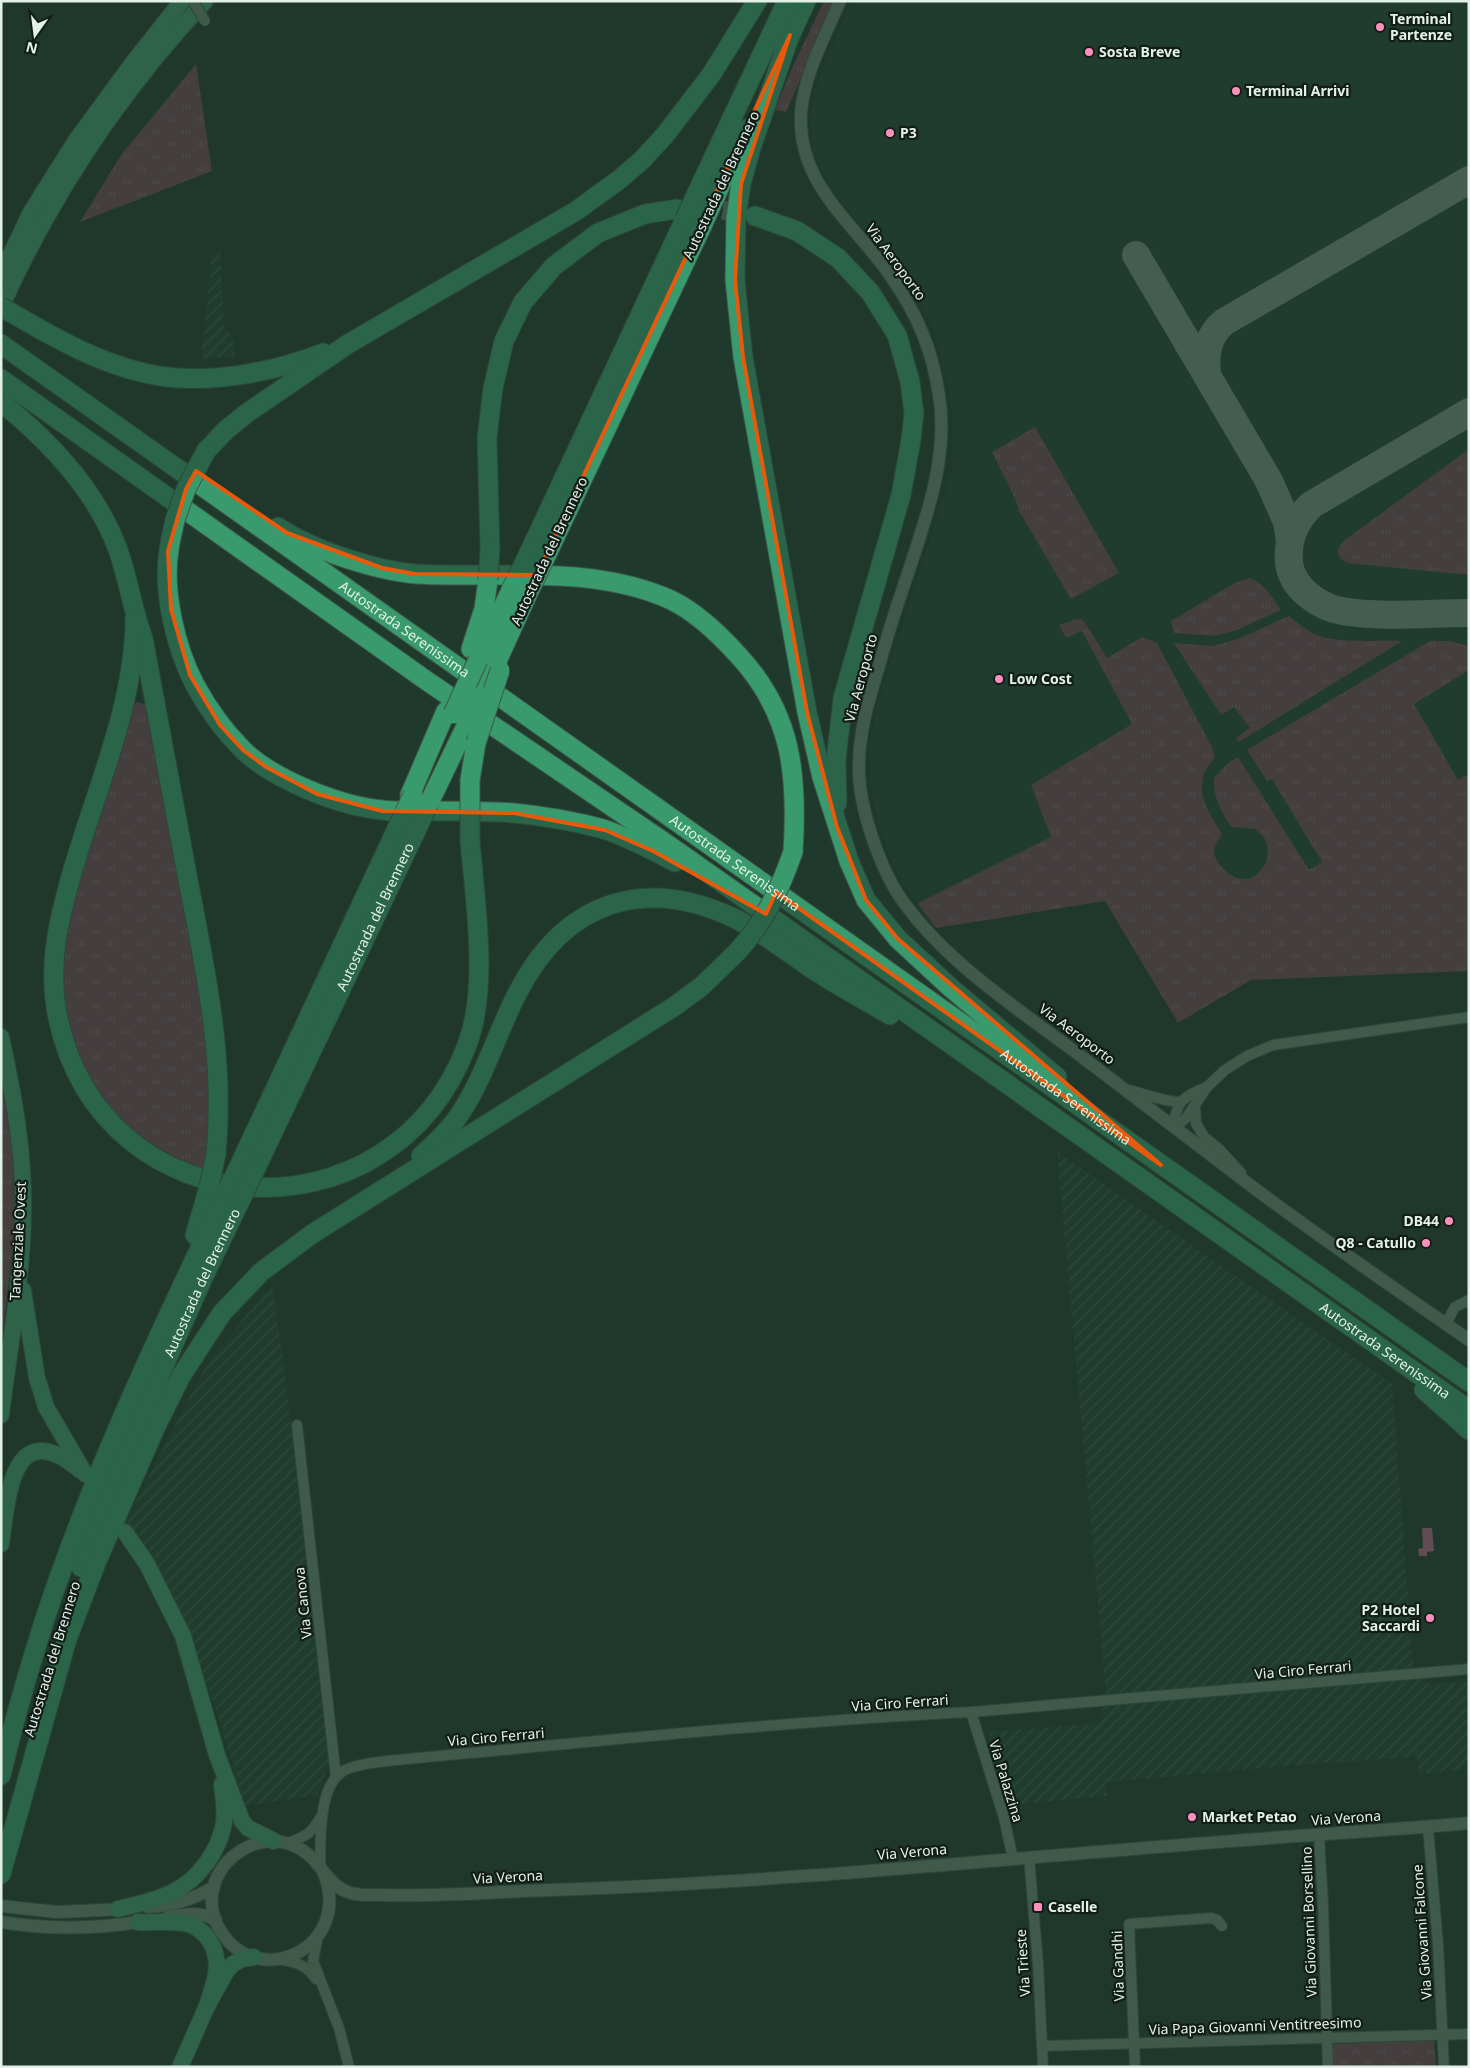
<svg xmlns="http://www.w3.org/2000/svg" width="1470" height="2068" viewBox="0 0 1470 2068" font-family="'Noto Sans',sans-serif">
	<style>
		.built { fill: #214231 }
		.industrial { fill: url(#industrial-furrows) }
		.grass { fill: url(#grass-tufts) }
		.park { fill: url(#park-crowns) }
		.water { fill: #b16484 }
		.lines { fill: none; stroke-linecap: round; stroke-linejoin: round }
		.taxiway { stroke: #74897e; stroke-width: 28 }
		.motorway-tunnel { stroke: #3c5548; stroke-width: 19; stroke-dasharray: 19 9; stroke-linecap: butt }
		.minor-casing { stroke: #3f574b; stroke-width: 12 }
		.tertiary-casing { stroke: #3f574b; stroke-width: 14 }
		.trunk-casing { stroke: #3f574b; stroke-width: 18 }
		.motorway-casing { stroke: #3f574b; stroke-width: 21 }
		.minor { stroke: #668172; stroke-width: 10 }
		.tertiary { stroke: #668172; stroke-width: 12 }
		.trunk { stroke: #41956e; stroke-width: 16 }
		.motorway { stroke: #389a6d; stroke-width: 19 }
		.minor-bridge-casing { stroke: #3f574b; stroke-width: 12; stroke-linecap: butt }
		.motorway-bridge-casing { stroke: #3f574b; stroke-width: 21; stroke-linecap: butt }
		.minor-bridge { stroke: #668172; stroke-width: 10 }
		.motorway-bridge { stroke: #389a6d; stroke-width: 19 }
		.marked { fill: none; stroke: #e8590c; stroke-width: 4; stroke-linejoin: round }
		.poi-dot { fill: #fe8ebd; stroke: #121d17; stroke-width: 2 }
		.labels { text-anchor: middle; stroke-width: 4.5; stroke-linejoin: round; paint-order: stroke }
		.poi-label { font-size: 14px; font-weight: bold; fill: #e3f2e9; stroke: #121d17; text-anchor: start }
		.street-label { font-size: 14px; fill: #e3f2e9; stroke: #121d17 }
	</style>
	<defs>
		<pattern id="industrial-furrows" width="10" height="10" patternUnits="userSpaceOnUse" patternTransform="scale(1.25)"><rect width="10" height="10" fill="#214231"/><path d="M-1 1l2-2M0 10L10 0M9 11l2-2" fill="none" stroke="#415e4f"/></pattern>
		<pattern id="grass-tufts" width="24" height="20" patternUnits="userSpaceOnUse" patternTransform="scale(1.25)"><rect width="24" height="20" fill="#714557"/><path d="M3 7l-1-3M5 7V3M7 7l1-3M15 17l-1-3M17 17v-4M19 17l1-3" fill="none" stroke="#85606f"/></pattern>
		<pattern id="park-crowns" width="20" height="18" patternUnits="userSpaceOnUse" patternTransform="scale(1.25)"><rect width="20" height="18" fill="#714557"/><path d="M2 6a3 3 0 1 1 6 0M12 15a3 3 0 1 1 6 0" fill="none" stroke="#85606f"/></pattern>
	</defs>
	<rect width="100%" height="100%" fill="#1f392c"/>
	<polygon class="built" points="851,1 1469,1 1469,971 1251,980 1178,1023 1105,901 936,928 902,883 880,832 870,781 870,744 876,709 952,470 952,411 948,386 933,326 919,299 900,271 836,195 819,167 813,145 810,123 815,89"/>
	<g class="industrial">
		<polygon points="220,252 224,326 233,337 235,356 201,359 212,254"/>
		<polygon points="1057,1152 1392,1384 1413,1666 1429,1685 1469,1681 1469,1769 1419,1774 1417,1757 1310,1764 1106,1782 1107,1796 1007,1805 988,1732 1100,1723 1106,1692"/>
		<polygon points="273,1286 296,1463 329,1764 318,1795 245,1806 218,1716 186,1624 153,1558 126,1520 202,1373 211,1359 252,1308"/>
	</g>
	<g class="grass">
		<polygon points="824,1 835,1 786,112 775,110 792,68"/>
		<polygon points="196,64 212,171 80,222 121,155"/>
		<polygon points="1035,427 1119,573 1071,599 1019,511 1016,501 992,452"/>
		<path d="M1469,449v126l-122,-12c-11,-6 -12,-14 -2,-23z"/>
		<path d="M1249,578c15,4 23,20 32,32l-44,20 -23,6 -40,-3 -3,-12 62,-37z"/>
		<path d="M1289,616c10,8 21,18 34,21 25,6 54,3 79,4l-163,101 -3,-4 14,-10 -16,-21 -13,8 -47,-72 39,3 25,-7z"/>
		<path d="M1077,619l6,1 24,38 35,-21 15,6 55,104 3,10c-4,6 -11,14 -12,21 -5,21 9,39 19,56 -3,5 -8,12 -8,18 1,12 18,28 30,27 19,-1 30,-25 20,-41 -2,-3 -6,-6 -8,-9l-25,-2c-10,-16 -18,-29 -17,-49l14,-15 10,-6 71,113 13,-8 -50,-83 -5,2 -20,-31 183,-109h19l20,5v24l-55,34 44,76 11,-6v197l-218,9 -73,43 -73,-122 -169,27 -18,-24 2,-2 131,-65 -20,-52 101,-61 -50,-93 -16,7 -7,-13z"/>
		<polygon points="137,702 145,704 149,709 213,1057 205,1174 137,1139 88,1082 63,1013 62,938 131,704"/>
		<polygon points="1,1065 12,1139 15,1227 1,1350"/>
	</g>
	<polygon class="park" points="1434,2040 1436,2067 1333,2067 1332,2044"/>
	<polygon class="water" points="1422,1528 1432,1528 1434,1551 1427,1552 1427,1556 1419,1556 1418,1549 1423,1548"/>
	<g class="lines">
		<g class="taxiway">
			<polyline points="1136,255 1269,481 1287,522 1290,540"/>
			<path d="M1207,375c-2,-21 0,-39 17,-53l245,-142"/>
			<path d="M1469,412l-158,93c-16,16 -24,34 -22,58 3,25 30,44 53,48 41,7 86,2 127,2"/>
		</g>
		<polyline class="motorway-tunnel" points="695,209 723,210 752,216"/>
		<defs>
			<g id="minor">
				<path d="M1125,1089c19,4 35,12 54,13"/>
				<polyline points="1195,1107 1196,1123 1204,1137 1219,1149 1241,1173"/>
				<polyline points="1174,1128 1186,1118 1207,1087 1225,1070 1247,1056 1273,1045 1469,1017"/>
				<path d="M1174,1128c1,-26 9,-32 33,-41"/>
				<polyline points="1446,1324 1455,1307 1469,1300"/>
				<polyline points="297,1425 336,1777"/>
				<polyline points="971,1712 1004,1818 1013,1859"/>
				<polyline points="1428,1827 1438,1945 1444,2067"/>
				<polyline points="1319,1835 1323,1904 1328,2067"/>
				<path d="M288,1843c18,-7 23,-9 33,-26"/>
				<polyline points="1029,1857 1038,1964 1043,2067"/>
				<path d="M320,1868c1,-26 -3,-84 25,-98 12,-6 27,-7 41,-9 195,-18 390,-39 585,-49l498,-43"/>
				<polyline points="318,1936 313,1961 339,2028 349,2067"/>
				<path d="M278,1959c17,3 28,5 38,20"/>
				<polyline points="1042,2046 1469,2034"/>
				<polyline points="1135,2067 1129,1924 1211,1918 1217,1920 1222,1926"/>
			</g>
			<g id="tertiary">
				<path d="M840,1c-15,35 -36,73 -39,112 -4,73 54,110 91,165 26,38 40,71 47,117 10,62 -13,123 -32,181 -11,32 -21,64 -30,97 -10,32 -19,65 -18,99 1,38 21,97 43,128 46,65 121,112 184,160 56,43 112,86 168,128 71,53 143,102 215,152"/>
				<path d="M323,1871c32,76 -65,122 -103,59 -34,-58 44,-119 92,-72 12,12 21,31 39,35 9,3 20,2 30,2 29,1 56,0 85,-1 46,-3 92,-4 138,-6 189,-8 377,-27 566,-42 100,-9 199,-14 299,-23"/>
				<polyline points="1,1906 57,1912 125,1909"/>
				<path d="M148,1907c23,-1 46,-8 66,-20"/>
				<path d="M168,1917c18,-3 31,-6 48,3"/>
				<path d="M1,1922c48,8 96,7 144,-1"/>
			</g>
			<g id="trunk">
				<polyline points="1,275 31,212 77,139 135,60 182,1"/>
				<path d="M1,307c51,-113 119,-215 204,-306"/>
				<path d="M1,1037c11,51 21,102 22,155 2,74 -13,149 -22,223"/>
				<polyline points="23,1290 37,1378 46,1407 85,1474"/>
				<polyline points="125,1532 147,1564 183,1636 217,1755 242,1821 248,1828 274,1841"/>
				<path d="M1,1544c7,-46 10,-131 79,-74"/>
				<path d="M118,1909c19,-5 38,-8 55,-17 26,-13 46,-41 51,-69 2,-13 -1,-26 -2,-39"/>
				<path d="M138,1922c14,1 36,-2 50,2 8,2 17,9 21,16 15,22 5,43 -2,66"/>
				<polyline points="180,2067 207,2006 227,1970 233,1964 242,1959 254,1957"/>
			</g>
			<g id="motorway">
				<polyline points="790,35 752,145 741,184 736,218 735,280 743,357 807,712 822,777 849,861 866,900 898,939 951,988 1057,1077"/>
				<polyline points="785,47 806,1"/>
				<polyline points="702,182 787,1"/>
				<polyline points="721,184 747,129"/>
				<polyline points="755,216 797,231 838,258 870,292 897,335 910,382 914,413 911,440 901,495 843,698 836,760 837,803"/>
				<path d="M10,312c48,28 100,58 157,65 51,6 109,-6 156,-24"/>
				<path id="s1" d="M1,344l1468,1038"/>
				<path id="s2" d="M1,379l426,302 240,163 802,566"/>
				<path d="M1,402c47,38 94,87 116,145 11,30 15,61 26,91 15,81 30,162 45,242 18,93 37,179 28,274"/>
				<polyline points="206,451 226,430 247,413 348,344 576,211 620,179 642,160 665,135 711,75 757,1"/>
				<path d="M175,520c-2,10 -5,20 -6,30 -7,41 7,99 26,135 13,24 28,45 47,64 30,30 97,57 140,61 13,2 28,1 41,1 30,0 61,0 91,2 29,3 60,8 89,16 25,8 49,21 72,33"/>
				<path d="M278,527c34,23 99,44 139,47 85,5 174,-10 254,26 25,12 48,34 67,55 54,58 60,120 55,197"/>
				<polyline points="490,549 487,438 493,388 504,341 523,302 554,266 598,233 645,214 677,209"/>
				<polyline points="529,553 685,219"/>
				<polyline points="547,554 701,228"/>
				<path d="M135,617c0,82 -34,161 -58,239 -16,53 -31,107 -19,162 45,213 333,229 409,27 22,-57 8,-144 3,-204"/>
				<polyline points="471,649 484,609 488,580"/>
				<polyline points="478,660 512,588"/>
				<polyline points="492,672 529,591"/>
				<polyline points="470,780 476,743"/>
				<polyline points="410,795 446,711"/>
				<polyline points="429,803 466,726"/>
				<path d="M421,1156c12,-11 24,-22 34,-35 28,-38 41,-87 63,-129 47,-91 126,-117 218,-73 32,16 59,40 89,58 21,13 43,25 65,38"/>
				<polyline points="242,1160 399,824"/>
				<path id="s3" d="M256,1168l159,-335"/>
				<polyline points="195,1235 209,1187"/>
				<polyline points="1424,1390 1469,1430"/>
				<path id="s4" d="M81,1567l50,-127 72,-162 40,-83"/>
				<path d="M1,1775c20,-83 45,-166 76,-246 44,-116 98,-228 151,-340"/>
				<polyline points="1,1874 67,1639 96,1563 156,1426 181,1376 222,1313 261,1272 312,1234 675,1006 702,986 737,952"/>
			</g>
		</defs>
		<use href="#minor" class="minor-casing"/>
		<use href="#tertiary" class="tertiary-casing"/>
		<use href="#trunk" class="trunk-casing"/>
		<use href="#motorway" class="motorway-casing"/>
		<use href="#minor" class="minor"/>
		<use href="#tertiary" class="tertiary"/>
		<use href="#trunk" class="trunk"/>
		<use href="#motorway" class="motorway"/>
		<defs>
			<polyline id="minor-bridge" points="193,1 205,21"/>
			<g id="motorway-bridge">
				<polyline points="685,219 702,182"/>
				<polyline points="701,228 721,184"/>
				<polyline points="1,307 10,312"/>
				<polyline points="175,520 186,489 206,451"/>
				<polyline points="488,580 490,549"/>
				<polyline points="512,588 529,553"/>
				<polyline points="529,591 547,554"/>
				<polyline points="453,714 478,660"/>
				<polyline points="466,726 480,696"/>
				<polyline points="476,743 500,670"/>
				<polyline points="399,824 413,795"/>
				<polyline points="415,833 429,803"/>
				<polyline points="470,841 470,780"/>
				<path d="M737,952c27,-29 43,-63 56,-100"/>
				<polyline points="209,1187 216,1154"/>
				<polyline points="228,1189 242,1160"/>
				<polyline points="243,1195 256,1168"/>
			</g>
		</defs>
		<use href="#minor-bridge" class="minor-bridge-casing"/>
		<use href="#motorway-bridge" class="motorway-bridge-casing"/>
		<use href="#minor-bridge" class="minor-bridge"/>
		<use href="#motorway-bridge" class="motorway-bridge"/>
	</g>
	<path d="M0 0H1470V2068H0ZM790,35l-49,149 -6,96 8,77 64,355 30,115 29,73 32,39 263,226 -385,-273 -10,22 -113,-63 -48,-21 -91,-17 -132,-2 -65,-17 -51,-27 -23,-17 -23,-25 -30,-50 -19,-66 -3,-58 18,-62 10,-18 91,62 95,35 33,6 122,1z" fill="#1f392c" fill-opacity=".55" fill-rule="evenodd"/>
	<path class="marked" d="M790,35l-49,149 -6,96 8,77 64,355 30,115 29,73 32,39 263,226 -385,-273 -10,22 -113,-63 -48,-21 -91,-17 -132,-2 -65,-17 -51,-27 -23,-17 -23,-25 -30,-50 -19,-66 -3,-58 18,-62 10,-18 91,62 95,35 33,6 122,1z"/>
	<g class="poi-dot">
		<circle cx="1380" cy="27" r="5"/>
		<circle cx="1089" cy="52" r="5"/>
		<circle cx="1236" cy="91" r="5"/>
		<circle cx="890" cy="133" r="5"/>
		<circle cx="999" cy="679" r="5"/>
		<circle cx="1449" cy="1221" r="5"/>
		<circle cx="1426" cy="1243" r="5"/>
		<circle cx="1430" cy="1618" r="5"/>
		<circle cx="1192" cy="1817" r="5"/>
		<rect x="1033" y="1902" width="10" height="10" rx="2.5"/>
	</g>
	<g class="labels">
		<g class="poi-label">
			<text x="1390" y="24">Terminal<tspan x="1390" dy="16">Partenze</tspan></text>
			<text x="1099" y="57">Sosta Breve</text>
			<text x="1246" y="96">Terminal Arrivi</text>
			<text x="900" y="138">P3</text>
			<text x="1009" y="684">Low Cost</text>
			<text x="1439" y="1226" text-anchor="end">DB44</text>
			<text x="1416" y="1248" text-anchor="end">Q8 - Catullo</text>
			<text x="1420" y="1615" text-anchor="end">P2 Hotel<tspan x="1420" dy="16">Saccardi</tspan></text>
			<text x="1202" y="1822">Market Petao</text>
			<text x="1048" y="1912">Caselle</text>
		</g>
		<g class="street-label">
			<text transform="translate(721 185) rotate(-65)" y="5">Autostrada del Brennero</text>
			<text transform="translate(896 262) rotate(54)" y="5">Via Aeroporto</text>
			<text transform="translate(549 551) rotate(-65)" y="5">Autostrada del Brennero</text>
			<text dy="5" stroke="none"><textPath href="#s1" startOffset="494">Autostrada Serenissima</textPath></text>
			<text transform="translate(861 678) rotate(-75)" y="5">Via Aeroporto</text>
			<text dy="5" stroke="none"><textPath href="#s1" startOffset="899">Autostrada Serenissima</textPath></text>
			<text dy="5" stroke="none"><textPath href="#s3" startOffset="278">Autostrada del Brennero</textPath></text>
			<text transform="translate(1077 1034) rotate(37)" y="5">Via Aeroporto</text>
			<text dy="5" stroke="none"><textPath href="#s1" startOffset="1304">Autostrada Serenissima</textPath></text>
			<text transform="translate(18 1241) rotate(-87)" y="5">Tangenziale Ovest</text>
			<text dy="5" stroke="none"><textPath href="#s4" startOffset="309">Autostrada del Brennero</textPath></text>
			<text dy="5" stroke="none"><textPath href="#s2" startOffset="1691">Autostrada Serenissima</textPath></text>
			<text transform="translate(303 1603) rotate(-96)" y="5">Via Canova</text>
			<text transform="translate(52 1659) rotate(-73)" y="5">Autostrada del Brennero</text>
			<text transform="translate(1303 1670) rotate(-5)" y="5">Via Ciro Ferrari</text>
			<text transform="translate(900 1703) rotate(-4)" y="5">Via Ciro Ferrari</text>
			<text transform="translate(496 1737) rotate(-5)" y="5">Via Ciro Ferrari</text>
			<text transform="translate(1006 1781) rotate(73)" y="5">Via Palazzina</text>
			<text transform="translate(1346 1818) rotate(-4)" y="5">Via Verona</text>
			<text transform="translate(912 1852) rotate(-5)" y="5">Via Verona</text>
			<text transform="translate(508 1877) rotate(-3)" y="5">Via Verona</text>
			<text transform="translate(1309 1922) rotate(-92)" y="5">Via Giovanni Borsellino</text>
			<text transform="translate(1422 1932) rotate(-94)" y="5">Via Giovanni Falcone</text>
			<text transform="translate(1023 1963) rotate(-94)" y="5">Via Trieste</text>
			<text transform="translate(1118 1966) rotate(-92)" y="5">Via Gandhi</text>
			<text transform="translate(1255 2026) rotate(-2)" y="5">Via Papa Giovanni Ventitreesimo</text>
		</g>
	</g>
	<rect width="1470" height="2068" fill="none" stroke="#e3f2e9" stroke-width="5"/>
	<g transform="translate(35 35) rotate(194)" stroke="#121d17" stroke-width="4" paint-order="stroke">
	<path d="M0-4L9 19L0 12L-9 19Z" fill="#e3f2e9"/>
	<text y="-8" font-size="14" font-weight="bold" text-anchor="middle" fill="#e3f2e9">N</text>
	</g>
</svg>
